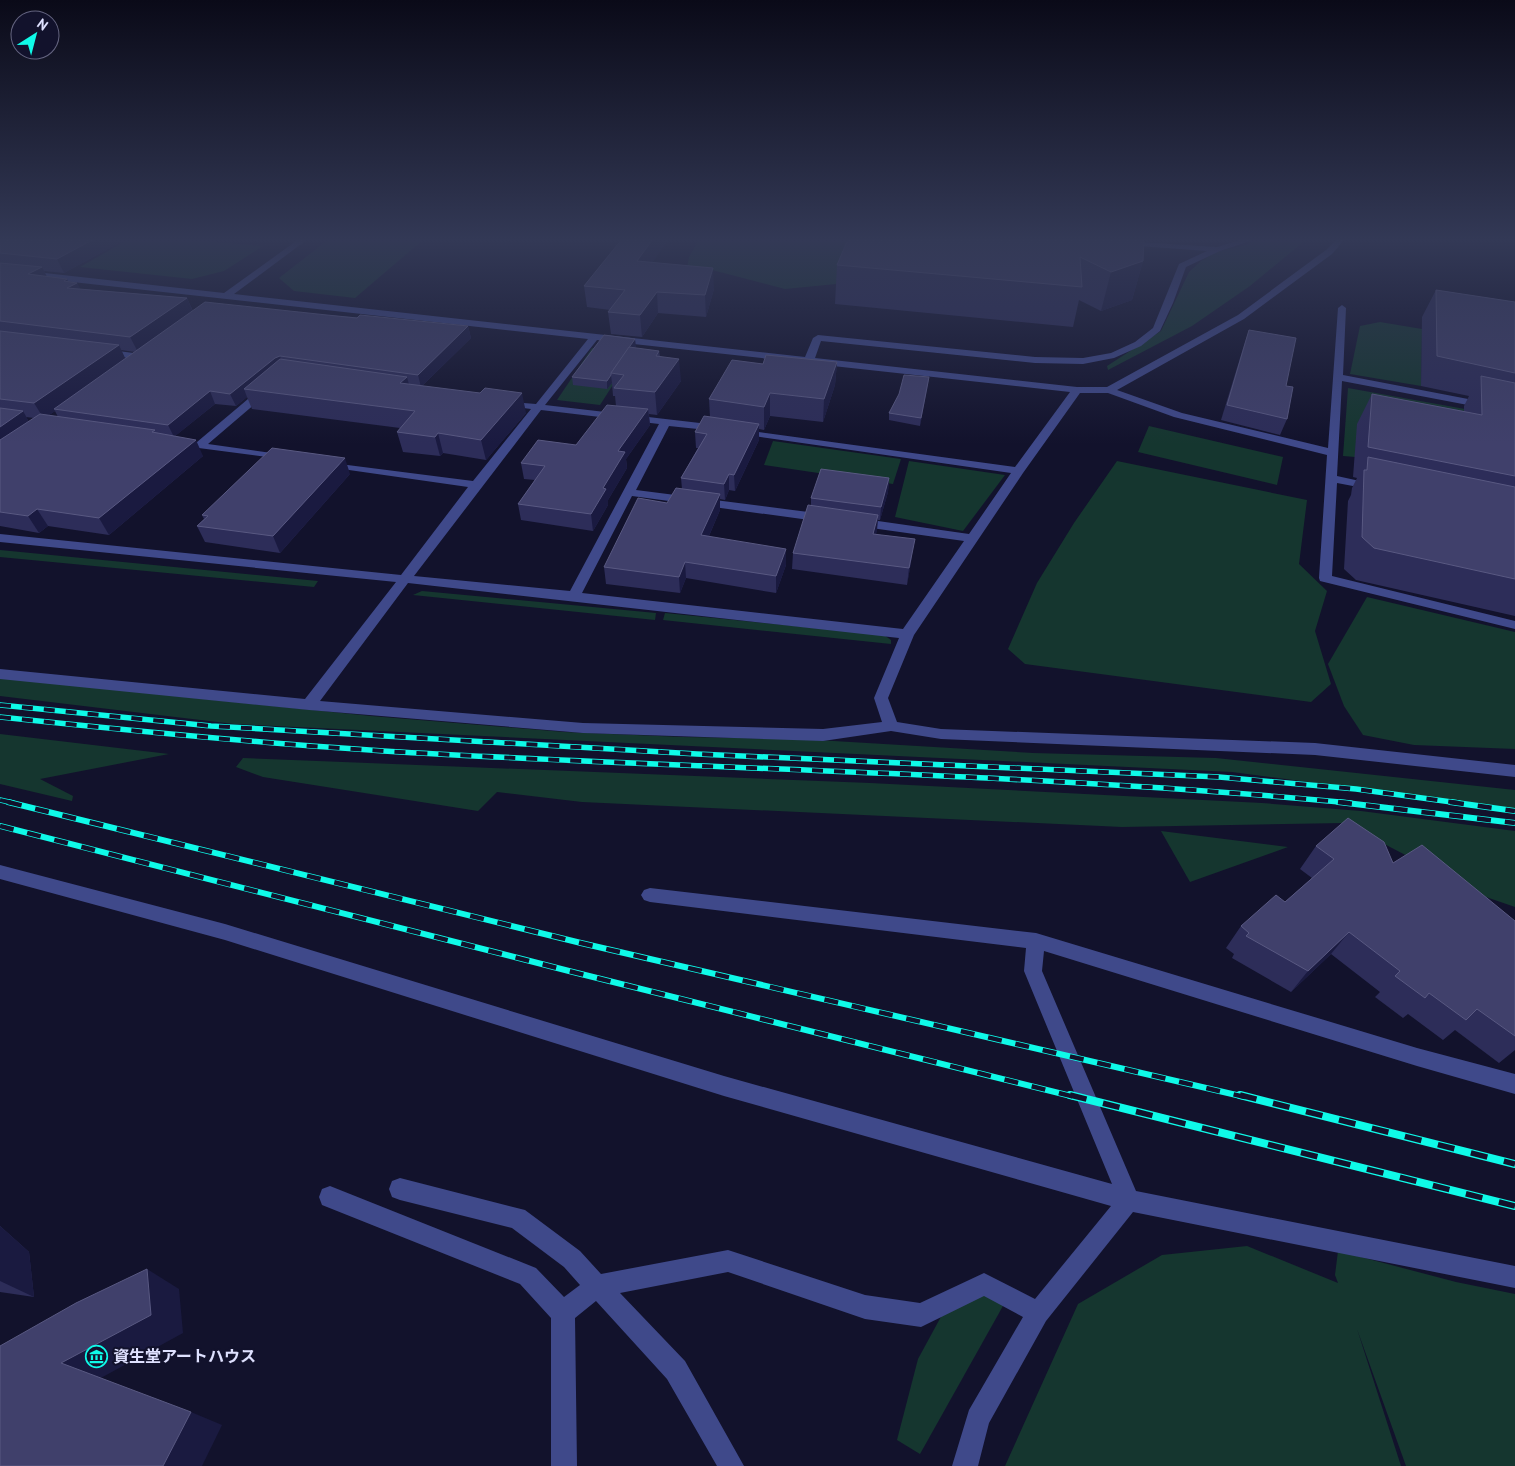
<svg xmlns="http://www.w3.org/2000/svg" width="1515" height="1466" viewBox="0 0 1515 1466" font-family="'PT Sans','Noto Sans JP',sans-serif">
	<style>
		.green { fill: #15362f }
		.lines { fill: none; stroke-linecap: round; stroke-linejoin: round }
		.minor { fill: #3f498a; fill-rule: evenodd }
		.rail-far2-casing { stroke: #0ffae8; stroke-width: 5.5 }
		.rail-far1-casing { stroke: #0ffae8; stroke-width: 6 }
		.rail-casing { stroke: #0ffae8; stroke-width: 8 }
		.rail-far2 { stroke: #12122c; stroke-width: 4; stroke-dasharray: 11; stroke-linecap: butt }
		.rail-far1 { stroke: #12122c; stroke-width: 4.5; stroke-dasharray: 14; stroke-linecap: butt }
		.rail { stroke: #12122c; stroke-width: 5.5; stroke-dasharray: 17; stroke-linecap: butt }
		.wall { fill: #2d2d59; fill-rule: evenodd }
		.shaded-wall { fill: #1a1a40 }
		.building { fill: #40406b; stroke: #595982 }
		.labels { text-anchor: middle; stroke-width: 4; stroke-linejoin: round; paint-order: stroke }
		.near-poi-label { font-size: 16px; font-weight: bold; fill: #dee0fe; stroke: #12122c; text-anchor: start }
	</style>
	<rect width="100%" height="100%" fill="#12122c"/>
	<g class="green">
		<polygon points="129,239 180,239 263,246 224,271 192,279 80,267"/>
		<polygon points="329,239 424,239 355,298 294,291 279,278"/>
		<polygon points="699,239 854,239 867,281 785,289 712,270 687,268 689,257"/>
		<polygon points="1256,239 1307,239 1250,286 1192,326 1108,370 1107,366 1161,331 1189,272 1201,261 1218,251 1246,245"/>
		<polygon points="1380,322 1422,329 1421,386 1350,374 1360,326"/>
		<polygon points="592,348 634,352 600,405 557,400"/>
		<polygon points="1348,388 1515,418 1457,438 1359,420 1355,457 1343,456"/>
		<polygon points="1149,426 1283,457 1277,485 1138,452"/>
		<polygon points="773,441 901,459 893,484 764,465"/>
		<polygon points="909,461 1005,475 963,531 895,517"/>
		<polygon points="1117,461 1307,500 1299,564 1327,591 1315,631 1331,684 1311,702 1025,664 1008,649 1037,583 1074,523"/>
		<polygon points="0,550 318,581 314,587 0,557"/>
		<polygon points="422,591 656,613 655,620 413,595"/>
		<polygon points="1367,597 1515,632 1515,749 1414,745 1363,735 1344,706 1328,664"/>
		<polygon points="665,613 884,635 891,640 891,644 663,620"/>
		<polygon points="0,678 371,716 564,732 682,737 800,739 1033,753 1216,758 1515,790 1515,809 1232,772 234,724 0,696"/>
		<polygon points="0,734 169,754 40,779 73,796 72,801 0,784"/>
		<polygon points="243,758 870,783 1262,803 1361,811 1515,831 1515,907 1486,897 1344,823 1122,827 582,802 497,792 478,811 263,777 236,767"/>
		<polygon points="1161,831 1288,847 1190,882"/>
		<polygon points="1247,1246 1338,1283 1335,1275 1338,1251 1456,1282 1515,1294 1515,1466 1406,1466 1357,1329 1401,1466 1005,1466 1078,1304 1162,1255"/>
		<polygon points="976,1293 1008,1297 920,1454 897,1440 918,1359 943,1313"/>
	</g>
	<g class="lines">
		<g class="minor">
			<path d="M299,239h9l-74,55 571,63 8,-19 5,-3 217,22 48,1 28,-5 24,-11 18,-14 26,-64 28,-13 -82,-6 -4,-2 1,-2 95,6 26,-8h13l-36,12 -34,16 -13,36 -13,28 -19,15 -27,12 -31,6 -48,-1 -214,-22 -6,17 262,29h30l131,-72 88,-65 11,-11h8l-13,15 -88,65 -127,71 65,23 146,35 10,-140 4,-3 4,3 -3,67 172,33v6l-173,-33 -5,95 41,9 2,2 -6,3 -37,-7 -5,93 183,45v8l-195,-48 -1,-3 8,-123 -153,-38 -66,-24h-28l-57,80 -109,162 -26,63 9,24 44,7 374,14 200,22v12l-200,-22 -374,-16 -50,-8 -68,10 -240,-8 -274,-23 -309,-31v-10l305,30 91,-117 -396,-40v-8l401,41 67,-88 -140,-20 -4,-1 -2,-2 2,-2 149,19 58,-72 -31,-4 -1,-2 1,-2 36,3 52,-65 -588,-65v-6l224,25zM597,340l473,52 -55,75 -279,-38 -1,2 1,2 4,1 271,39 -42,61 -112,-16 -6,4 6,4 107,15 -61,88 -321,-36 50,-97 192,26 6,-4 -6,-4 -188,-24 33,-64 48,5 5,-3 -5,-3 -172,-20zM541,410l118,14 -89,167 -156,-15zM408,583l491,55 -25,60 8,24 -59,7 -240,-6 -263,-22z"/>
			<polygon points="103,349 141,354 146,357 141,360 100,354 100,350"/>
			<polygon points="265,387 270,390 269,392 208,444 286,455 290,456 292,458 290,460 191,447 190,445 191,443 197,442 261,388"/>
			<polygon points="0,865 225,924 724,1076 1112,1184 1024,971 1026,948 650,902 644,900 641,895 644,890 650,888 1036,933 1417,1048 1515,1074 1515,1094 1417,1066 1044,951 1042,971 1136,1191 1515,1266 1515,1288 1133,1212 1046,1321 989,1423 978,1466 952,1466 969,1410 1023,1317 984,1296 921,1327 865,1319 728,1272 620,1293 685,1361 744,1466 717,1466 667,1379 596,1301 575,1318 577,1466 551,1466 551,1318 520,1284 322,1205 319,1197 322,1189 330,1186 536,1268 564,1297 580,1285 564,1267 512,1228 400,1200 392,1197 389,1189 392,1181 400,1178 525,1210 580,1251 601,1274 728,1250 865,1295 920,1303 984,1273 1035,1299 1111,1206 724,1096 225,940 0,879"/>
		</g>
		<defs>
			<g id="rail-far2">
				<polyline points="0,705 211,726 697,754 1219,777 1356,789 1459,803"/>
				<path d="M0,717c133,14 266,27 400,35 317,18 634,21 951,51"/>
				<polyline points="0,800 13,803"/>
			</g>
			<g id="rail-far1">
				<polyline points="8,802 581,943 1245,1097"/>
				<polyline points="1338,802 1515,823"/>
				<polyline points="1450,802 1515,811"/>
				<polyline points="0,826 569,971 1075,1097"/>
			</g>
			<g id="rail">
				<polyline points="1070,1095 1515,1206"/>
				<polyline points="1240,1095 1515,1164"/>
			</g>
		</defs>
		<use href="#rail-far2" class="rail-far2-casing"/>
		<use href="#rail-far1" class="rail-far1-casing"/>
		<use href="#rail" class="rail-casing"/>
		<use href="#rail-far2" class="rail-far2"/>
		<use href="#rail-far1" class="rail-far1"/>
		<use href="#rail" class="rail"/>
	</g>
	<g class="wall">
		<path d="M0,239h126l-62,34 -20,-2 3,6 21,5 9,1 3,6 107,9 6,13 134,4 141,11 3,12 -49,48 104,27 -40,47 -43,-7 -3,3 -37,-4 -6,-20 3,-4 -148,-19 -5,-12 -11,9 -21,-2 -40,32 28,20 -94,79 -61,-9 -9,7 -39,-7zM121,350l14,2 -10,7zM55,411l3,6 -9,-2zM26,417l8,1 -5,4z"/>
		<polygon points="622,239 669,239 652,262 714,289 706,317 658,313 642,337 611,334 608,312 610,310 587,307 584,286"/>
		<polygon points="848,239 1143,261 1132,300 1101,311 1079,300 1073,327 835,304 837,265"/>
		<polygon points="1436,290 1515,302 1515,616 1356,580 1344,569 1348,501 1351,495 1352,488 1357,478 1353,477 1357,424 1372,394 1464,411 1464,406 1469,396 1421,386 1422,317"/>
		<polygon points="1249,330 1286,386 1287,419 1280,435 1221,420 1244,345"/>
		<polygon points="636,346 635,348 659,351 660,356 681,381 657,415 649,414 650,425 626,459 627,468 608,500 608,505 593,531 521,520 518,504 535,480 524,479 521,463 576,445 616,406 615,396 613,396 612,383 607,389 573,385 572,377"/>
		<polygon points="837,362 835,385 823,422 770,416 764,430 759,429 759,440 735,491 729,490 725,500 720,499 720,510 709,536 786,565 776,593 686,578 680,593 606,584 604,567 682,489 681,478 698,448 696,448 695,432 710,417 709,399 763,364"/>
		<polygon points="929,377 920,426 889,420 889,413"/>
		<polygon points="350,474 280,553 205,542 197,526 204,519 202,515"/>
		<polygon points="889,478 888,492 880,520 878,520 876,534 912,556 907,585 792,569 793,553 811,506 811,498"/>
		<polygon points="1316,846 1393,863 1515,921 1515,1050 1499,1063 1455,1030 1443,1040 1408,1014 1403,1018 1375,997 1380,992 1331,954 1291,992 1232,958 1234,954 1226,948 1241,926 1285,902 1312,878 1300,869"/>
		<polygon points="0,1226 29,1252 34,1297 0,1292"/>
	</g>
	<g class="shaded-wall">
		<polygon points="94,239 126,239 64,273 57,259"/>
		<polygon points="653,239 669,239 639,281 637,261"/>
		<polygon points="1143,261 1132,300 1101,311 1111,272"/>
		<polygon points="42,267 49,281 28,274"/>
		<polygon points="713,268 714,289 706,317 705,295"/>
		<polygon points="67,279 70,286 77,283 84,297 75,303 64,281"/>
		<polygon points="657,292 658,313 642,337 640,315"/>
		<polygon points="187,298 193,312 138,352 130,337"/>
		<polygon points="468,326 471,338 421,387 418,375"/>
		<polygon points="635,339 636,346 617,374 612,374"/>
		<polygon points="119,345 126,360 54,409 55,411 44,419 34,403"/>
		<polygon points="280,356 284,368 244,389 247,397 236,406 230,394 275,358"/>
		<polygon points="679,359 681,381 657,415 655,392"/>
		<polygon points="837,362 835,385 823,422 824,399"/>
		<polygon points="611,375 612,383 607,389 607,381"/>
		<polygon points="407,377 412,396 400,383"/>
		<polygon points="929,377 928,385 920,426 921,418"/>
		<polygon points="210,391 215,404 174,437 168,425"/>
		<polygon points="522,393 526,413 486,460 481,440"/>
		<polygon points="770,393 770,416 764,430 764,407"/>
		<polygon points="648,409 650,425 626,459 627,468 608,500 608,505 593,531 591,514 618,451"/>
		<polygon points="23,411 32,427 0,451 0,427"/>
		<polygon points="759,424 759,440 735,491 734,475"/>
		<polygon points="438,433 443,453 440,456 435,437"/>
		<polygon points="196,440 203,456 109,535 99,518"/>
		<polygon points="345,458 350,474 280,553 273,536"/>
		<polygon points="729,474 729,490 725,500 724,484"/>
		<polygon points="889,478 888,492 880,520 881,507"/>
		<polygon points="720,494 720,510 702,552 701,535"/>
		<polygon points="37,509 48,526 39,533 28,516"/>
		<polygon points="878,515 877,531 871,550 873,534"/>
		<polygon points="915,539 912,556 907,585 909,568"/>
		<polygon points="786,549 786,565 776,593 776,576"/>
		<polygon points="685,562 686,578 680,593 679,577"/>
		<polygon points="1349,932 1331,954 1291,992 1308,971"/>
		<polygon points="0,1226 29,1252 34,1297 0,1281"/>
		<polygon points="147,1269 179,1289 183,1333 99,1379 61,1363"/>
		<polygon points="191,1412 222,1425 202,1466 163,1466"/>
	</g>
	<g class="building">
		<polygon points="0,239 94,239 57,259 0,253"/>
		<polygon points="622,239 653,239 637,261 713,268 705,295 657,292 640,315 608,312 625,290 584,286"/>
		<polygon points="848,239 1144,239 1143,261 1111,272 1080,257 1082,287 837,265"/>
		<polygon points="0,263 42,267 28,274 67,279 64,281 77,283 67,288 187,298 130,337 0,321"/>
		<polygon points="1436,290 1515,302 1515,373 1437,356"/>
		<polygon points="205,302 327,315 357,318 360,315 468,326 418,375 280,356 275,358 230,394 210,391 168,425 54,409"/>
		<polygon points="1249,330 1296,338 1286,386 1293,387 1287,419 1227,405"/>
		<polygon points="0,331 119,345 34,403 0,399"/>
		<polygon points="604,335 635,339 611,373 611,375 607,381 572,377"/>
		<polygon points="629,347 659,351 656,356 679,359 655,392 614,388 624,375 611,373"/>
		<polygon points="766,355 837,362 824,399 770,393 764,407 709,399 732,360 763,364"/>
		<polygon points="280,359 407,377 400,383 480,393 485,388 522,393 481,440 438,433 435,437 397,432 415,411 244,389"/>
		<polygon points="904,375 929,377 921,418 889,413 899,394"/>
		<polygon points="1481,376 1515,383 1515,476 1368,447 1372,394 1482,415"/>
		<polygon points="607,405 648,409 618,451 625,452 603,488 606,489 591,514 518,504 545,466 521,463 538,440 576,445"/>
		<polygon points="0,408 23,411 0,427"/>
		<polygon points="40,414 155,430 152,432 196,440 99,518 37,509 28,516 0,512 0,440"/>
		<polygon points="704,416 759,424 734,475 729,474 724,484 681,478 707,434 695,432"/>
		<polygon points="272,448 345,458 273,536 197,526 208,516 202,515"/>
		<polygon points="1368,457 1515,487 1515,579 1374,548 1362,537 1364,470 1367,470"/>
		<polygon points="821,469 889,478 881,507 811,498"/>
		<polygon points="676,488 720,494 701,535 786,549 776,576 685,562 679,577 604,567 638,498 667,503"/>
		<polygon points="808,505 878,515 873,534 915,539 909,568 793,553"/>
		<polygon points="1348,818 1384,842 1393,863 1422,845 1515,921 1515,1036 1477,1009 1466,1020 1429,993 1425,998 1395,976 1400,971 1349,932 1308,971 1246,936 1249,933 1241,926 1276,895 1285,902 1334,859 1316,846"/>
		<polygon points="147,1269 151,1315 61,1363 191,1412 163,1466 0,1466 0,1346 76,1303"/>
	</g>
	<linearGradient id="sky" x2="0" y2="1"><stop stop-color="#0a0a18"/><stop offset="0.54" stop-color="#333956"/><stop offset="1" stop-color="#333956" stop-opacity="0"/></linearGradient>
	<rect width="1515" height="444" fill="url(#sky)"/>
	<defs>
		<symbol id="museum-ring" viewBox="-11 -11 22 22"><circle r="9.5" fill="#12122c" stroke="#0ffae8" stroke-width="1.5"/><path d="M0-6L6-3V-2H-6V-3ZM-5-1h2V3h-2ZM-1-1h2V3h-2ZM3-1h2V3H3ZM-6 4H6V6H-6Z" fill="#0ffae8"/></symbol>
	</defs>
	<g fill-rule="evenodd">
		<use href="#museum-ring" x="84" y="1344" width="25" height="25"/>
	</g>
	<g class="labels">
		<g class="near-poi-label">
			<text x="113" y="1362">資生堂アートハウス</text>
		</g>
	</g>
	<g transform="translate(35 35) rotate(36)"><circle r="24" fill="#12122c" stroke="#646480"/>
	<path d="M0-4L9 19L0 12L-9 19Z" fill="#0ffae8"/>
	<text y="-8" font-size="14" font-weight="bold" text-anchor="middle" fill="#dee0fe">N</text>
	</g>
</svg>
